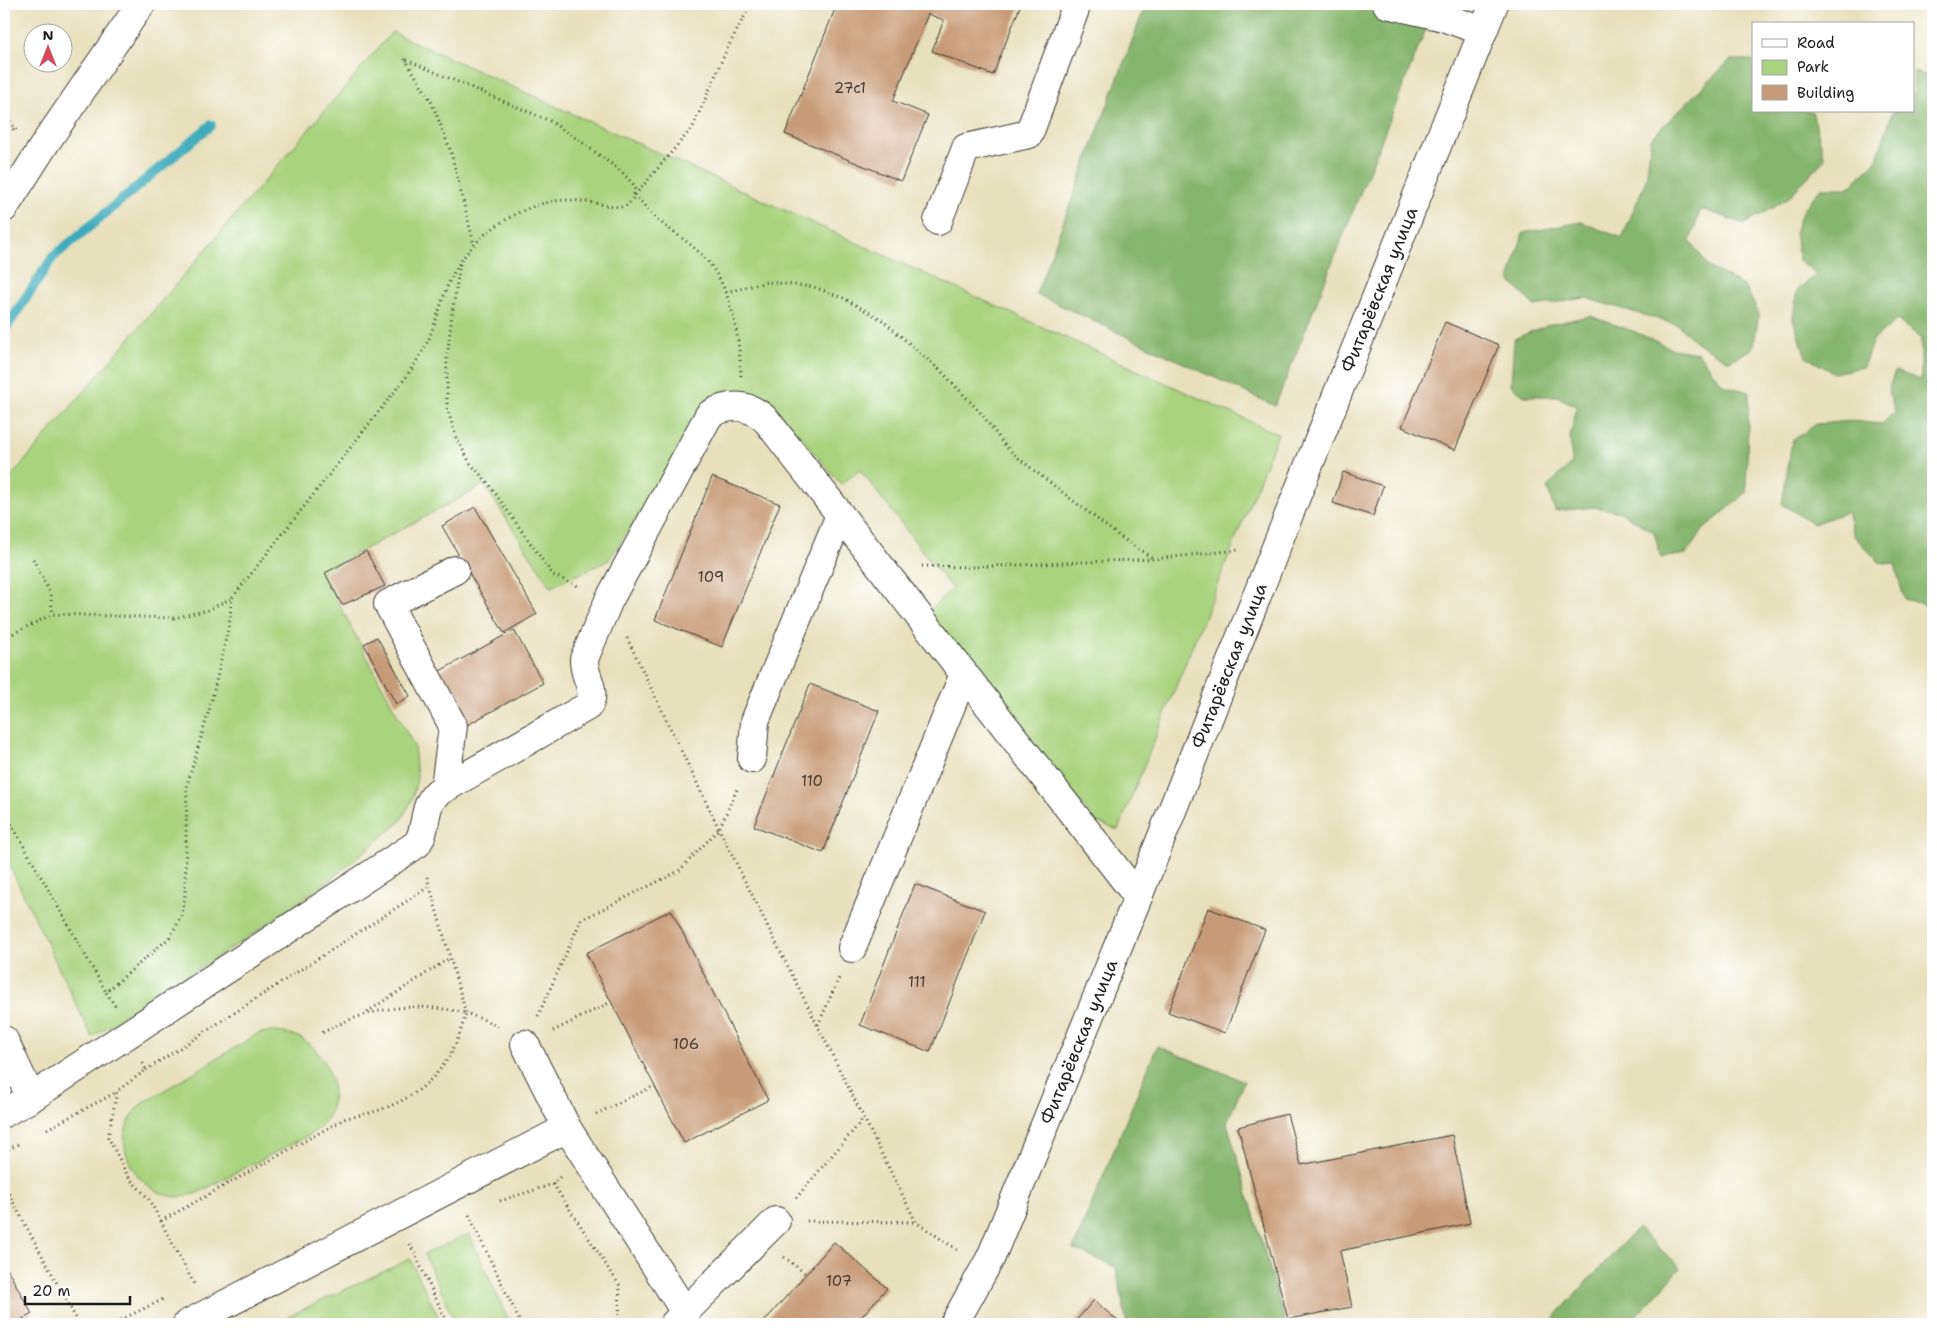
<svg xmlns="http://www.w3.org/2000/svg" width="1937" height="1328" viewBox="0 0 1937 1328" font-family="'Shantell Sans',sans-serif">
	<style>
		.green { fill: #a9d37e; stroke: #62784d }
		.forest { fill: #86b56d; stroke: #516844 }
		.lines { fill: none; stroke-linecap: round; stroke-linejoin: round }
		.stream { stroke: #3dabbb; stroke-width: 10 }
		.building { fill: #c79b78 }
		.minor-casing { stroke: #3a3934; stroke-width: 30 }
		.path { stroke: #3a3934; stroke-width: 3; stroke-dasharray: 1 4; stroke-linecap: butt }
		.minor { stroke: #fff; stroke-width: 28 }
		.labels { text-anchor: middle; stroke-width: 4; stroke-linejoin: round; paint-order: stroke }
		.number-label { font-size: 15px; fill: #473c33 }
		.street-label { font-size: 18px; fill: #1c1c1c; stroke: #fff }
	</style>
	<rect width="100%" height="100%" fill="#fff"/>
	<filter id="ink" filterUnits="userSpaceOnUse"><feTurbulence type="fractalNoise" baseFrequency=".02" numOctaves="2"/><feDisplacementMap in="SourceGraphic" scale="10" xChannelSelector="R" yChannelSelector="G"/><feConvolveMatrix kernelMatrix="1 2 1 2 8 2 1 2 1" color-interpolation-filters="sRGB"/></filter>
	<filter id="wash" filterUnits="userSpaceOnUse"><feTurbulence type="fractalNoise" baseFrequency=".0096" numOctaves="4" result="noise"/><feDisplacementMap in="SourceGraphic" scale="20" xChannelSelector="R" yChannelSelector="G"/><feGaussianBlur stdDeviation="1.12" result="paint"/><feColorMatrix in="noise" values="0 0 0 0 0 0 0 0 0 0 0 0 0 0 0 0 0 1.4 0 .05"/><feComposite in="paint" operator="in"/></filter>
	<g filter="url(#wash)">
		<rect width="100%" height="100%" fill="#e7e0bc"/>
		<g class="green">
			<polygon points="392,32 1278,434 1118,830 1096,822 928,612 952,589 860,470 841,484 783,417 770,407 707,408 609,560 551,587 484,485 322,572 414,746 417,778 412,800 400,822 330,880 253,934 92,1037 4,854 4,485"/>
			<path d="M272,1032c10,0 21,2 30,7 27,16 42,58 21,85 -4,5 -10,8 -15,12 -28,14 -55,28 -83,42 -10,5 -22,14 -34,17 -26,8 -52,-11 -62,-34 -9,-22 -4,-38 11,-56l119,-72z"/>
			<polygon points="469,1234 510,1324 456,1324 424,1254"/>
			<polygon points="410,1259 442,1324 272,1324"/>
		</g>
		<g class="forest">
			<polygon points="1146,4 1436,4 1275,406 1036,294"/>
			<polygon points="1730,60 1753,60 1753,111 1812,111 1825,159 1786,200 1744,224 1701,209 1690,241 1709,267 1745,287 1759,314 1753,349 1729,361 1696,342 1678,325 1585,298 1534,306 1509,280 1523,233 1581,222 1622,238 1646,180 1651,138"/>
			<polygon points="1914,72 1933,78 1933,607 1904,599 1895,564 1879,562 1854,536 1847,512 1814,524 1782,504 1792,441 1816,424 1851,421 1882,424 1895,411 1888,391 1895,371 1921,380 1921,338 1897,320 1873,340 1863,367 1834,373 1806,357 1793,319 1797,290 1817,274 1799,261 1795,231 1803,210 1821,188 1848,188 1876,161 1893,111 1913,111"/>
			<polygon points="1590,316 1633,331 1673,349 1698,353 1723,385 1749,392 1746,493 1704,529 1686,554 1661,558 1654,532 1620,512 1595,507 1555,511 1547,487 1572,463 1570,437 1577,407 1557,396 1524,396 1511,385 1514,339 1547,325"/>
			<polygon points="1157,1046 1244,1081 1227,1123 1286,1324 1127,1324 1116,1267 1073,1249"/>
			<polygon points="1637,1228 1681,1268 1629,1324 1548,1324"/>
		</g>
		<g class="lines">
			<polyline class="stream" points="4,331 53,257 211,125"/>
		</g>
		<g id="blocks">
			<g class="building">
				<polygon points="837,4 1021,4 993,75 932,51 944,20 928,14 893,101 928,115 901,181 785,134"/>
				<polygon points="1445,322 1499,345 1455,450 1402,427"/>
				<polygon points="1343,472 1383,486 1373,516 1333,503"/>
				<polygon points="712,477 780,504 722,647 655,620"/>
				<polygon points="475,507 537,614 504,633 442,526"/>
				<polygon points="366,551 385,586 342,605 325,573"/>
				<polygon points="514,630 543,683 458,730 429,677"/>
				<polygon points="377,637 410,696 396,704 364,644"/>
				<polygon points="810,684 879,711 823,853 754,826"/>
				<polygon points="915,884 985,911 930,1052 860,1025"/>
				<polygon points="1208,908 1265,930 1225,1033 1168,1012"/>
				<polygon points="671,910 768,1100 684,1143 586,953"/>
				<polygon points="1287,1114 1301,1165 1452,1135 1470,1223 1340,1251 1352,1307 1288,1319 1238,1127"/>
				<polygon points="834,1242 887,1288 855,1324 762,1324"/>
				<polygon points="4,1263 32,1314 13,1324 4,1324"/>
				<polygon points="1094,1300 1121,1324 1073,1324"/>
			</g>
		</g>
	</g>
	<g filter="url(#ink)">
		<use href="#blocks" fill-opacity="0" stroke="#3a3934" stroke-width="1"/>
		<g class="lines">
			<defs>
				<g id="minor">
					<polyline points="1387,4 1440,16 1483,31"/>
					<polyline points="4,208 46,142 141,4"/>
					<polyline points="938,221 966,148 1029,134 1077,4"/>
					<polyline points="752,759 755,721 840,515"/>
					<polyline points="445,787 453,726 388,604 455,570"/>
					<polyline points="852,948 964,674"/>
					<polyline points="4,1040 31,1098"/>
					<polyline points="525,1044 567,1128 685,1312 674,1324"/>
					<path d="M4,1113l27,-15 386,-254c12,-18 4,-37 21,-52l150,-86c10,-17 -5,-29 -4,-47l25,-59 100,-185c21,-13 41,-11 58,6l371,476"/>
					<polyline points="685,1312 776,1221"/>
					<polyline points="187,1324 567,1128"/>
					<path id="s1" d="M954,1324l37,-67 147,-360 148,-375 208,-518"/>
				</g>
			</defs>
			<use href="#minor" class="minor-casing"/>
			<g class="path">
				<polyline points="405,59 431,101 450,149 474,244"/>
				<polyline points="4,113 16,130"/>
				<polyline points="4,124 16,131"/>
				<polyline points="460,264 452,314 447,359 447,407 456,437 470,463 487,482 553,575 580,587"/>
				<polyline points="726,292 767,282 814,287 843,298 881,319 942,372 980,412 1006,447 1022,461 1119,536 1154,559"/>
				<path d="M741,376c-2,-42 -9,-91 -40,-122 -14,-14 -31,-23 -45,-36 -8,-7 -14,-15 -21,-23l58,-68 34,-78 24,-45"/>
				<polyline points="33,559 50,593 53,614"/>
				<polyline points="922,566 971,567 1154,559 1238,550"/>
				<polyline points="4,638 53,614 174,618 208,610 232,598"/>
				<polyline points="627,638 719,829 916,1222 959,1251"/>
				<polyline points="4,811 106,992"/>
				<polyline points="427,877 466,1013 487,1021 500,1028"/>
				<path d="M115,1006l-9,-14 63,-54 13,-22 3,-22 2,-109 23,-78 19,-81 3,-28 174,-221c10,-15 21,-31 27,-49 7,-18 11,-37 20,-54 20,-39 68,-72 113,-74 20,0 37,6 56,7l6,-2 5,-7 2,-8 -2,-6 -11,-12 -39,-29 -33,-22 -146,-62"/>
				<polyline points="367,1012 450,958"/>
				<polyline points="538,1016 581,920 679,871 719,829 738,787"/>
				<polyline points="818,1025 840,976"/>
				<polyline points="553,1031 611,1002"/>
				<polyline points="143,1063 146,1070 117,1091 108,1137 129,1178 148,1198 157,1214 194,1284"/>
				<polyline points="146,1070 430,886"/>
				<polyline points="596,1114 654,1086"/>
				<polyline points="47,1129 117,1092"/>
				<polyline points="4,1152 20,1143"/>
				<polyline points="560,1177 553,1184 620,1286 619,1320 615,1324"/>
				<polyline points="4,1185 79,1324"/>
				<polyline points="796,1198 864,1118"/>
				<polyline points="500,1201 553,1184"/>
				<polyline points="469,1215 521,1324"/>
				<path d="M161,1221l185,-103c47,-7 90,-29 110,-75 4,-9 7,-20 10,-30 -55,-12 -97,-6 -146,21"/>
				<polyline points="807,1221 916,1222"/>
				<polyline points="410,1244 448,1324"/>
				<polyline points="784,1257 806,1274"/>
				<polyline points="112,1324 166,1298"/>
			</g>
			<use href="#minor" class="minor"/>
		</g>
	</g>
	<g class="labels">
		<g class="number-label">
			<text x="850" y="93">27c1</text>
			<text x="711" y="582">109</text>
			<text x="812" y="786">110</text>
			<text x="917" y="987">111</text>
			<text x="686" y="1049">106</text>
			<text x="839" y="1286">107</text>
		</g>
		<g class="street-label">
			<text dy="6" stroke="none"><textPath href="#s1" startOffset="1119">Фитарёвская улица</textPath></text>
			<text dy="6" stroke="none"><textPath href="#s1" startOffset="714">Фитарёвская улица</textPath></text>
			<text dy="6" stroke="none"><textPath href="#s1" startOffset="309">Фитарёвская улица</textPath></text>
		</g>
	</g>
	<rect width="1937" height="1328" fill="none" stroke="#fff" stroke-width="20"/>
	<rect x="1752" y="22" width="162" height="90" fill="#ffffff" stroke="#a4a4a4"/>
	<rect x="1762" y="39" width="25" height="8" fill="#ffffff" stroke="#a4a4a4"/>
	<text x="1797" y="48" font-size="15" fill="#1c1c1c">Road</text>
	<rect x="1762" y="60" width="25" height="15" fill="#a9d37e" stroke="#a4a4a4"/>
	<text x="1797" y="72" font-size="15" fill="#1c1c1c">Park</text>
	<rect x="1762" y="85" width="25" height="15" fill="#c79b78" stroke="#a4a4a4"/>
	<text x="1797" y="98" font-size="15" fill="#1c1c1c">Building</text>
	<g transform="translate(48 48)"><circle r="24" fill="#ffffff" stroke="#a4a4a4"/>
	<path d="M0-4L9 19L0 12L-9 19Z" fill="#d1495b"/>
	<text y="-8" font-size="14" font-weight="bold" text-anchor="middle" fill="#1c1c1c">N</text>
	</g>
	<path d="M25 1296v8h105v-8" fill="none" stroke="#1c1c1c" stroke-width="2.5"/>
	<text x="32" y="1296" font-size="15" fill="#1c1c1c" stroke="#ffffff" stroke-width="4" paint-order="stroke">20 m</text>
</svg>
